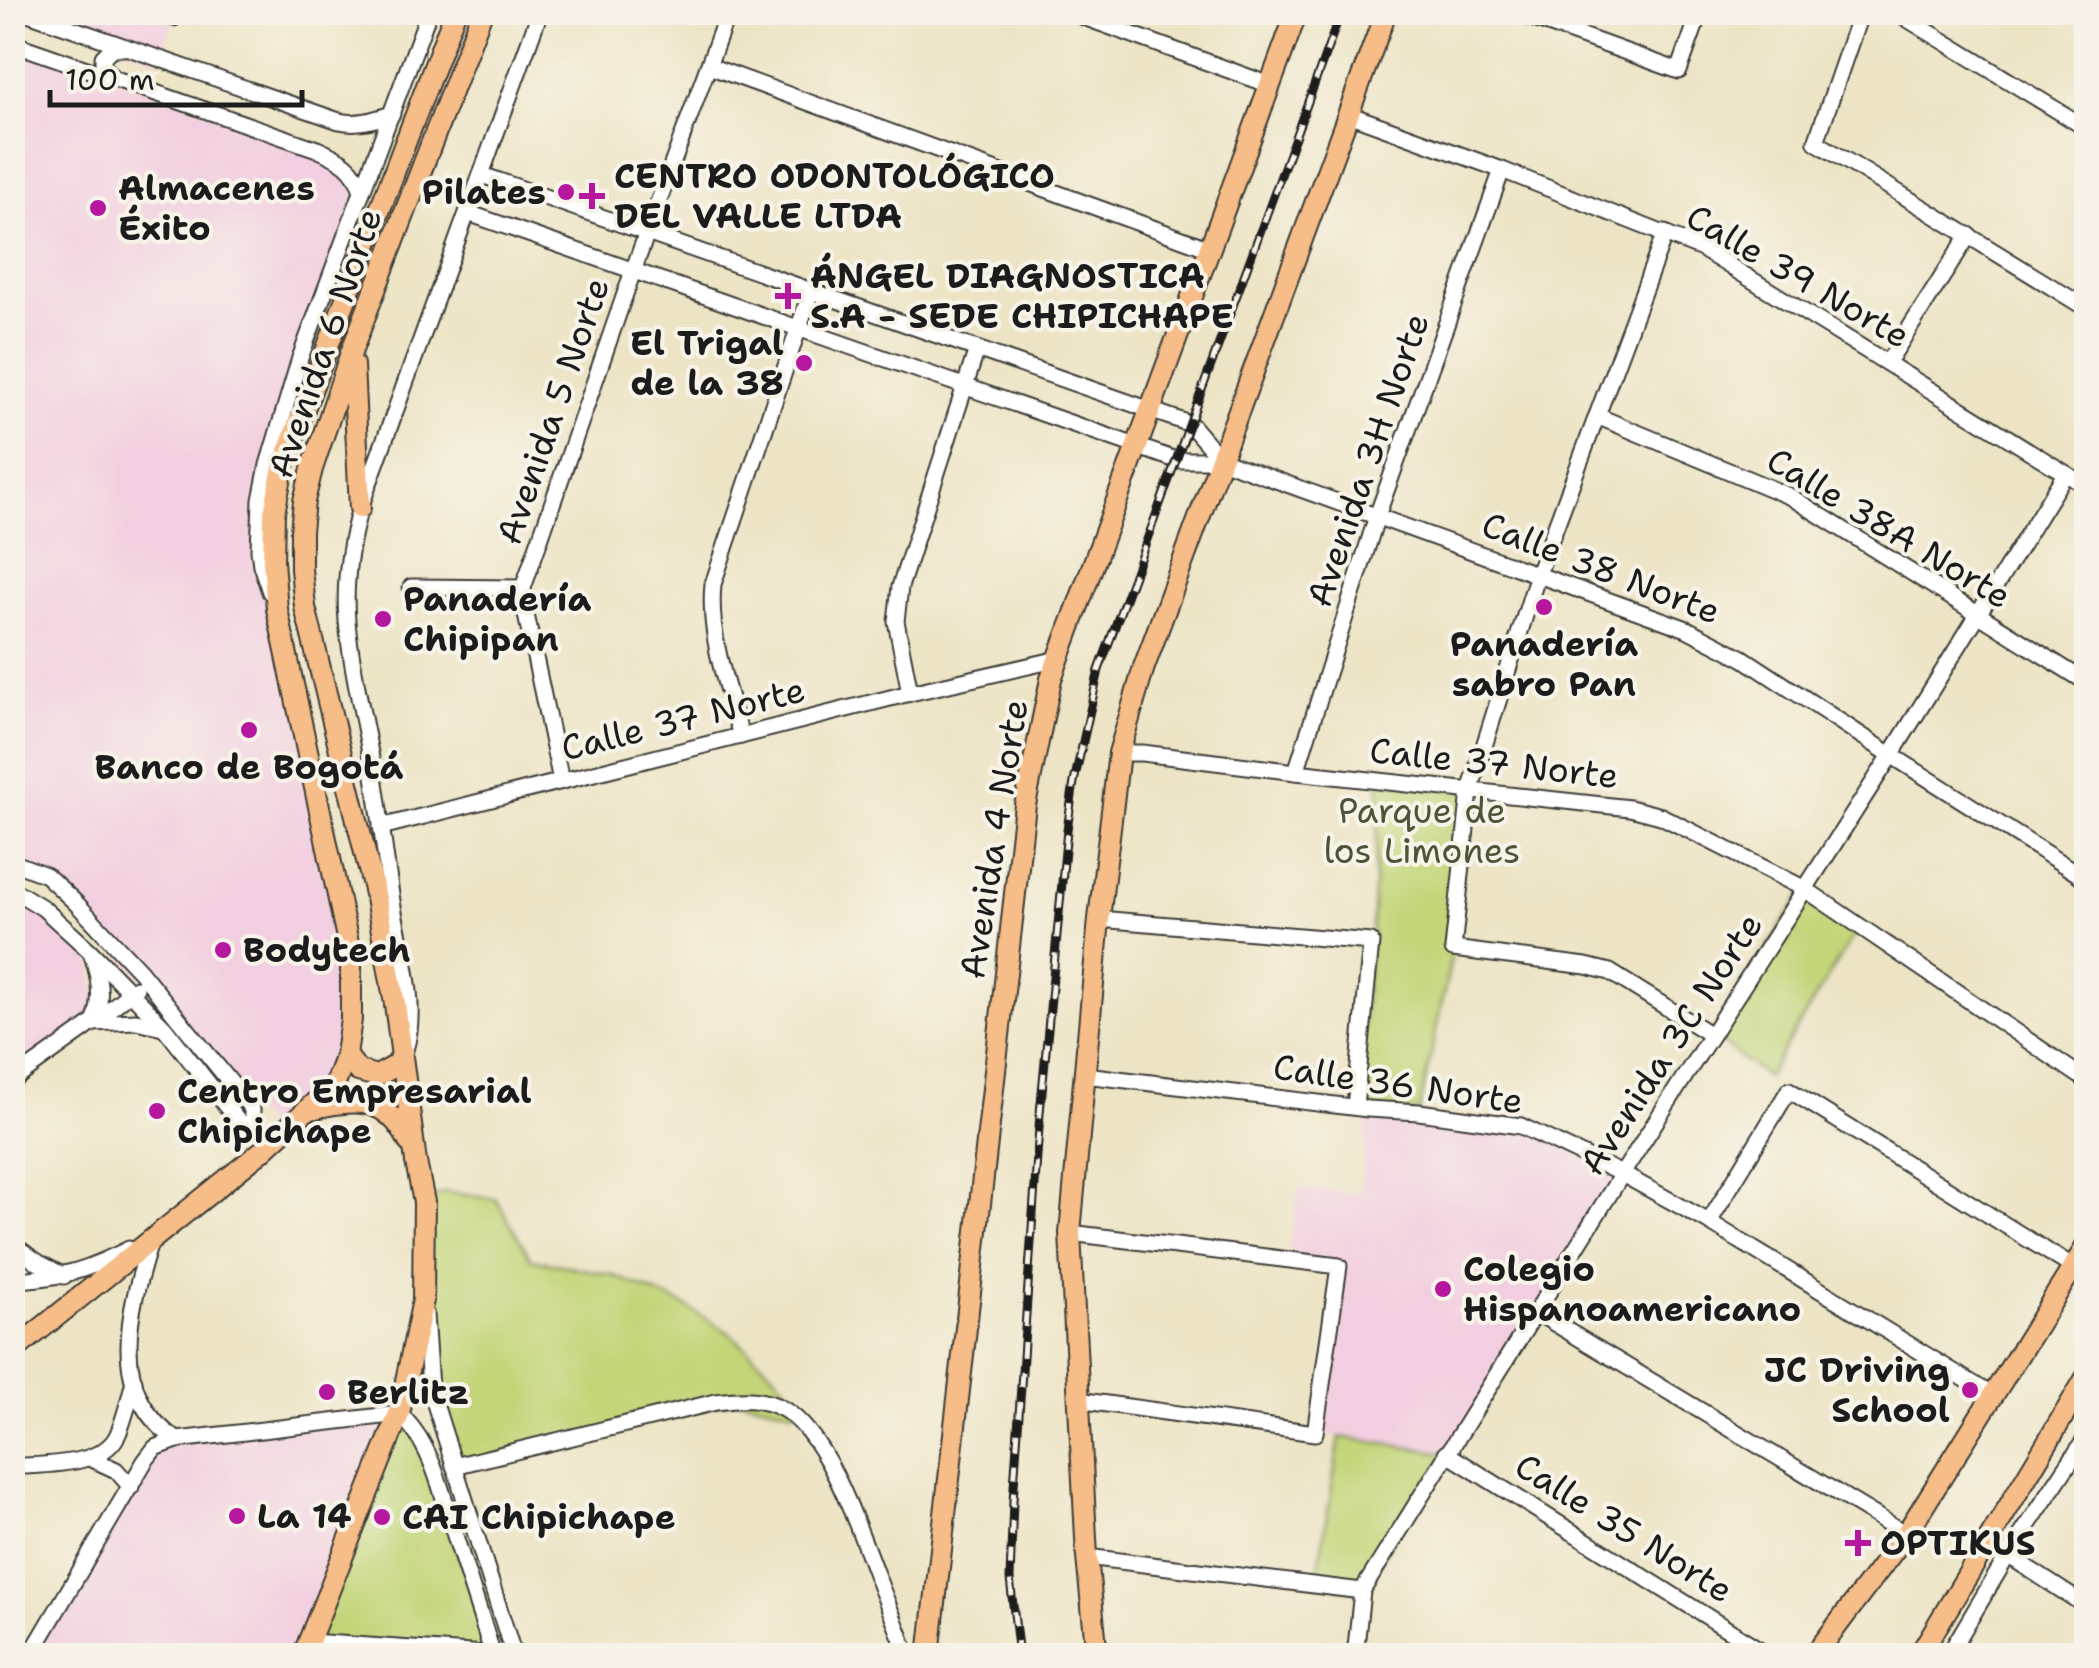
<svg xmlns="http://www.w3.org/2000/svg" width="2099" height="1668" viewBox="0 0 2099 1668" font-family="'Shantell Sans',sans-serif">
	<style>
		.built { fill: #f2cfe0 }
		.green { fill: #c2d578; stroke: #6f784a; stroke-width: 2.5 }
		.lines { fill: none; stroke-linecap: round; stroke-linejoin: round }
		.minor-casing { stroke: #3b3a35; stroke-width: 19 }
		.major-casing { stroke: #3b3a35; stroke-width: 24 }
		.minor { stroke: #fff; stroke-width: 15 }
		.major { stroke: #f7bd88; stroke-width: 20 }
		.rail-casing { stroke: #1c1c1c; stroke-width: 9 }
		.rail { stroke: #f7f3e8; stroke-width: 5; stroke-dasharray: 15; stroke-linecap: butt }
		.poi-dot { fill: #b5179e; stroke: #f7f3e8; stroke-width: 4 }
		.labels { text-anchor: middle; stroke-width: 8; stroke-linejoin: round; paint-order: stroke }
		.poi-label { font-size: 35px; font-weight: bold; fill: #1c1c1c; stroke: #f7f3e8; text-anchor: start }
		.street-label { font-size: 35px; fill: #1c1c1c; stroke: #f7f3e8 }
		.park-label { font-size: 35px; fill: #4e5438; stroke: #f7f3e8 }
	</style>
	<rect width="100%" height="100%" fill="#f7f3e8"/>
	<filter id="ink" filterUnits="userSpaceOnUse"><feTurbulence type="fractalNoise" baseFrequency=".01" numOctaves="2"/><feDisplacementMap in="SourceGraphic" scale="20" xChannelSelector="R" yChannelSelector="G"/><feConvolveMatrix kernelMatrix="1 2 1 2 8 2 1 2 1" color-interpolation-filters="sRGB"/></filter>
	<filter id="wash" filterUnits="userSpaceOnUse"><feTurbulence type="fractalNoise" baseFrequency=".0048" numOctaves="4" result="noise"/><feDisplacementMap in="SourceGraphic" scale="40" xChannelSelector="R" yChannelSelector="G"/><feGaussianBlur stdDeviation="2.25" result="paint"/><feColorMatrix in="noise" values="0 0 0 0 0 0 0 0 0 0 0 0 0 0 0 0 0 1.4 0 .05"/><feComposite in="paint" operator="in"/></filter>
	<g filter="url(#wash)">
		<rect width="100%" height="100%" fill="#ede4c5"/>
		<g class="built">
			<polygon points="77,13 176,13 159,60 90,36"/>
			<polygon points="12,43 317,149 359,180 261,500 348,937 346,1055 277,1138 75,902 13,862"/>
			<polygon points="12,889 90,951 98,1013 12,1081"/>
			<polygon points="1368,1109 1521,1126 1622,1174 1446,1453 1315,1433 1339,1267 1288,1260 1298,1188 1360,1194"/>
			<polygon points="399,1414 303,1655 30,1656 155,1448"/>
		</g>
		<g class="green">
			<polygon points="1380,781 1470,791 1453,949 1419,1112 1355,1107 1371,942"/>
			<polygon points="1805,889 1859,927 1767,1077 1711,1035"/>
			<polygon points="444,1192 496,1199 531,1259 612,1275 680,1303 728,1332 774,1373 800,1404 793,1411 739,1399 454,1466 430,1388 424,1202"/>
			<polygon points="399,1414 419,1437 493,1654 310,1642"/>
			<polygon points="1340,1437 1446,1453 1362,1591 1316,1584"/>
		</g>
	</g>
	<g filter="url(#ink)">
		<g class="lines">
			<defs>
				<g id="minor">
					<path d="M25,12l314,109c20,4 34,-1 53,-7"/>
					<polyline points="1070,12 1270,85"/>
					<polyline points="1515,12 1679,71 1700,12"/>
					<polyline points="1861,12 1816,142 2086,308"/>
					<polyline points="1896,12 2086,128"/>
					<polyline points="174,18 176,12"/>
					<path d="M12,43l305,106c23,10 39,18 45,43"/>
					<polyline points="709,66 1210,249"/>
					<polyline points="114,78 103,66 103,57 112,48 124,48"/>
					<polyline points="1348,114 1502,170 1702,249 2086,486"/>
					<polyline points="482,175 1190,424 1221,460"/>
					<polyline points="468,213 1176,460 1221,460 1687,629 1743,658 1891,755 2086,879"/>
					<polyline points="1665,233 1538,574 1470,791 1453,949 1586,966 1610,972 1711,1035"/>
					<polyline points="1888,362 1969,235"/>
					<polyline points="1597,416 1791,497 2086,682"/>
					<polyline points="411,587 523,588"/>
					<polyline points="270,592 261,565 259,550 261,500 268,465 300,358 429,12"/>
					<polyline points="910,693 896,621 900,587 977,349"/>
					<path d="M741,736c-14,-50 -33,-100 -28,-152l98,-293"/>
					<polyline points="1119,753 1142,753 1296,772 1630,808 1661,816 1805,889 2086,1080"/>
					<polyline points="1296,772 1377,516 1502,170"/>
					<polyline points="561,781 524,605 523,588 633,271 728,12"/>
					<polyline points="381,827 910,693 1059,659"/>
					<path d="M12,862l34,13 29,27 65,69 112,138v11c-6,5 -9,5 -15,0l-73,-93 -74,-76 -47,-43 -31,-19"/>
					<polyline points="1099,919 1371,942 1355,1107"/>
					<path d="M92,955c7,20 11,44 3,65"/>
					<polyline points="93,1023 136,1021 163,1027"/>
					<path d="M405,1050c14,-46 -4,-98 -12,-143 -8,-48 -13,-96 -21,-143 -8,-47 -21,-95 -25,-143 -3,-37 3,-78 13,-113l180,-496"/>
					<polyline points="1085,1075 1368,1109 1419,1112 1521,1126 1622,1174 1709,1222 1993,1396"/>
					<polyline points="12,1081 93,1023 136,988"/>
					<polyline points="1709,1222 1789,1090 2074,1268"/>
					<polyline points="1070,1233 1339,1266 1315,1433 1078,1400"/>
					<path d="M150,1243c-21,66 -44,151 27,197"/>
					<polyline points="12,1244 39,1263 64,1276"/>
					<path d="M12,1280c50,-2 73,-9 117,-31"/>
					<polyline points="1536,1312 1906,1534"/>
					<polyline points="425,1314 430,1388 514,1656"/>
					<polyline points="1446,1453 1770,1656"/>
					<polyline points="90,1458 116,1470 131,1487"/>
					<path d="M454,1466l262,-64c24,-3 45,-5 67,7 43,24 74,115 91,160 11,29 23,57 34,87"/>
					<path d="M12,1467c32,-3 89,0 105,-31 8,-17 12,-37 17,-55"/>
					<polyline points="1989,1543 2086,1606"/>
					<polyline points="1087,1557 1362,1591"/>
					<polyline points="310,1642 500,1655"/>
					<path d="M30,1656l115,-195 10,-13 22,-8 222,-26c34,28 45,88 58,128 12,38 25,76 36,114"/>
					<polyline points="1355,1656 1362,1591 1622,1174 1891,755 2065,474"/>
					<polyline points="1948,1656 2008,1555 2086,1438"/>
				</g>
				<g id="major">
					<polyline points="353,365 360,508"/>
					<polyline points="346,1055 358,1071 377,1076 395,1066 401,1058"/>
					<path d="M311,1109c43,-11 76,-13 98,33"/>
					<polyline points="12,1352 262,1151 335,1084 346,1055 351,1019 351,957 277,609 273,561 274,513 283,467 296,430 455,12"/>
					<polyline points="303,1656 399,1414 423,1300 424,1202 416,1162 395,1004 376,898 305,607 301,569 301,531 304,501 312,469 352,350 482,12"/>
					<polyline points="929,1656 1025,805 1051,679 1297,12"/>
					<polyline points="1097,1656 1087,1557 1070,1233 1099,919 1119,753 1144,667 1386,12"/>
					<polyline points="1814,1656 1906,1534 2086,1247"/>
					<polyline points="1919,1656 2086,1378"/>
				</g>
			</defs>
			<use href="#minor" class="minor-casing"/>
			<use href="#major" class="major-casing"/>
			<use href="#minor" class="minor"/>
			<use href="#major" class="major"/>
			<defs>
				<polyline id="rail" points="1019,1656 1010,1579 1013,1501 1040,1113 1067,830 1074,782 1099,670 1341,12"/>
			</defs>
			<use href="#rail" class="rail-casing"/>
			<use href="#rail" class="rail"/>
		</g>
	</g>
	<g class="poi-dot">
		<circle cx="566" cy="192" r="10"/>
		<path d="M587 181h10v10h10v10h-10v10h-10v-10h-10v-10h10z"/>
		<circle cx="98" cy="208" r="10"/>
		<path d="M783 281h10v10h10v10h-10v10h-10v-10h-10v-10h10z"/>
		<circle cx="804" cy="363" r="10"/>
		<circle cx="1544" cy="607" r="10"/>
		<circle cx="383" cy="619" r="10"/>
		<circle cx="249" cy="730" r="10"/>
		<circle cx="223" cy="950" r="10"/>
		<circle cx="157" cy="1111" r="10"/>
		<circle cx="1443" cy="1289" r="10"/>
		<circle cx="1970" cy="1390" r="10"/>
		<circle cx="327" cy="1392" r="10"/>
		<circle cx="237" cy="1516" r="10"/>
		<circle cx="382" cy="1517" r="10"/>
		<path d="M1853 1528h10v10h10v10h-10v10h-10v-10h-10v-10h10z"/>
	</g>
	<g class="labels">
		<g class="poi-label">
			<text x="614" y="188">CENTRO ODONTOLÓGICO<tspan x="614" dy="40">DEL VALLE LTDA</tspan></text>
			<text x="118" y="200">Almacenes<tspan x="118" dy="40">Éxito</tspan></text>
			<text x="546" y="204" text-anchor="end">Pilates</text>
			<text x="810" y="288">ÁNGEL DIAGNOSTICA<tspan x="810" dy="40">S.A - SEDE CHIPICHAPE</tspan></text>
			<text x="784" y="355" text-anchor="end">El Trigal<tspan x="784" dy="40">de la 38</tspan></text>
			<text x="403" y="611">Panadería<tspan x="403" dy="40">Chipipan</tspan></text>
			<text x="1544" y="656" text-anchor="middle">Panadería<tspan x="1544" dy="40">sabro Pan</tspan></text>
			<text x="249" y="779" text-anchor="middle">Banco de Bogotá</text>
			<text x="243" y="962">Bodytech</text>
			<text x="177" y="1103">Centro Empresarial<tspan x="177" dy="40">Chipichape</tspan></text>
			<text x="1463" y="1281">Colegio<tspan x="1463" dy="40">Hispanoamericano</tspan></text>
			<text x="1950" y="1382" text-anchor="end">JC Driving<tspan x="1950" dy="40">School</tspan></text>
			<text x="347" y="1404">Berlitz</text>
			<text x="257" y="1528">La 14</text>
			<text x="402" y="1529">CAI Chipichape</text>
			<text x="1880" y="1555">OPTIKUS</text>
		</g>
		<g class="street-label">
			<text transform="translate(1798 276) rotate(30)" y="12">Calle 39 Norte</text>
			<text transform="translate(325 343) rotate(-71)" y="12">Avenida 6 Norte</text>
			<text transform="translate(553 411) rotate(-71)" y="12">Avenida 5 Norte</text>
			<text transform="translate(1368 460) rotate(-71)" y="12">Avenida 3H Norte</text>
			<text transform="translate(1889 528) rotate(31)" y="12">Calle 38A Norte</text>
			<text transform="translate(1601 568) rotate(21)" y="12">Calle 38 Norte</text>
			<text transform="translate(683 719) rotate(-14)" y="12">Calle 37 Norte</text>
			<text transform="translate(1494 763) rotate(6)" y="12">Calle 37 Norte</text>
			<text transform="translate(994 839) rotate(-81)" y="12">Avenida 4 Norte</text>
			<text transform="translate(1671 1044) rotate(-57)" y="12">Avenida 3C Norte</text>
			<text transform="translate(1398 1084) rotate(8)" y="12">Calle 36 Norte</text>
			<text transform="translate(1624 1528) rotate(32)" y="12">Calle 35 Norte</text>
		</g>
		<g class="park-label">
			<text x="1422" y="823">Parque de<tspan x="1422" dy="40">los Limones</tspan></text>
		</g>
	</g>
	<rect width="2099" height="1668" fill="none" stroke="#f7f3e8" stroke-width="50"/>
	<path d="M50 90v15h252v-15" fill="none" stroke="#1c1c1c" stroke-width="5"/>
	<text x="65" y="90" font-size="30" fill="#1c1c1c" stroke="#f7f3e8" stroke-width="8" paint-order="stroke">100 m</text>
</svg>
